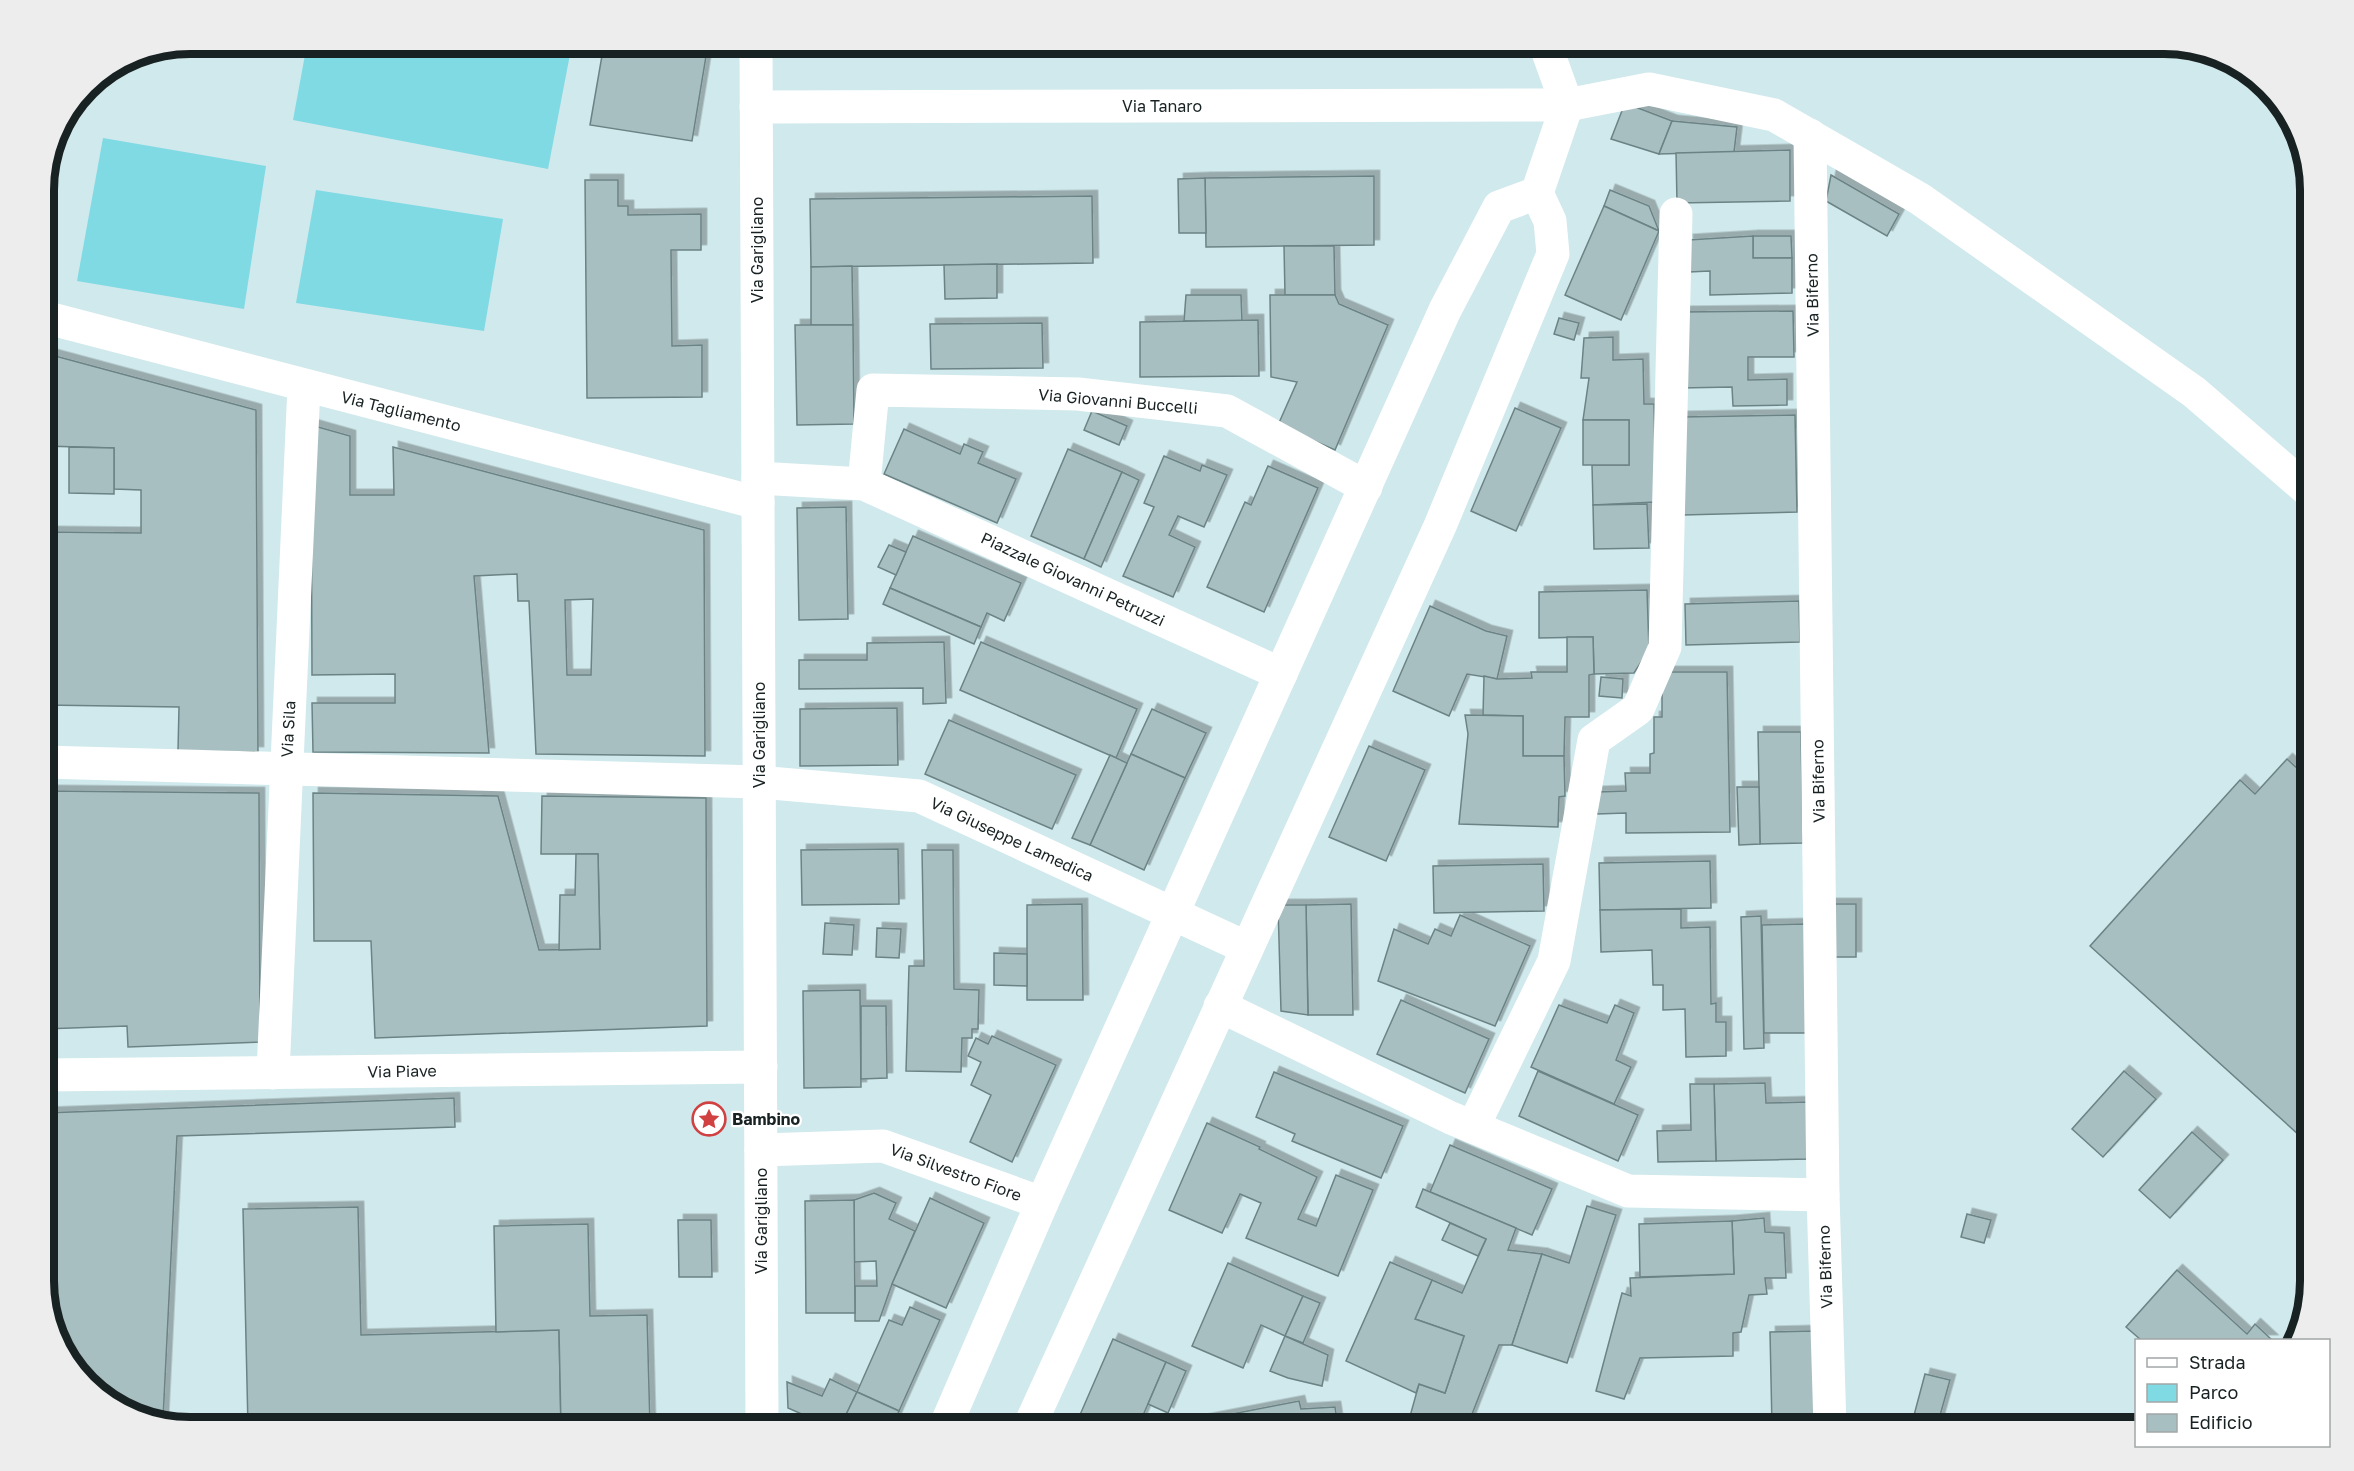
<svg xmlns="http://www.w3.org/2000/svg" width="2354" height="1471" viewBox="0 0 2354 1471" font-family="'Golos Text',sans-serif">
	<style>
		.green { fill: #7fdae4 }
		.building { fill: #a7bfc1; stroke: #6c8385; stroke-width: 1.5; fill-rule: evenodd; filter: url(#shadow) }
		.lines { fill: none; stroke-linecap: round; stroke-linejoin: round }
		.minor { stroke: #fff; stroke-width: 33 }
		.labels { text-anchor: middle; stroke-width: 4.5; stroke-linejoin: round; paint-order: stroke }
		.street-label { font-size: 16px; fill: #192223; stroke: #fff }
		.poi-label { font-size: 16px; font-weight: bold; fill: #192223; stroke: #fff; text-anchor: start }
		.rim { fill: none; stroke: #192223; stroke-width: 8 }
	</style>
	<defs>
		<filter id="shadow"><feDropShadow dx="5.5" dy="-5.5" stdDeviation="0" flood-color="#0004"/></filter>
	</defs>
	<rect width="100%" height="100%" fill="#d0e9ec"/>
	<g class="green">
		<polygon points="307,44 572,44 548,169 293,120"/>
		<polygon points="103,138 266,166 244,309 77,281"/>
		<polygon points="316,190 503,219 484,331 296,303"/>
	</g>
	<g class="building">
		<polygon points="604,44 708,44 692,141 590,125"/>
		<polygon points="1625,103 1672,121 1659,154 1611,139"/>
		<polygon points="1672,121 1737,127 1734,152 1659,154"/>
		<polygon points="1790,150 1790,201 1677,203 1676,153"/>
		<polygon points="1831,175 1899,214 1887,236 1826,201"/>
		<polygon points="1374,176 1374,245 1206,247 1205,178"/>
		<polygon points="1205,178 1206,233 1179,233 1178,179"/>
		<polygon points="585,180 618,180 618,206 628,206 628,215 701,214 701,250 671,250 672,346 702,345 702,397 587,398"/>
		<polygon points="1610,190 1649,206 1659,231 1604,206"/>
		<polygon points="1092,196 1093,263 811,267 810,199"/>
		<polygon points="1604,206 1659,231 1621,320 1565,295"/>
		<polygon points="1753,236 1791,236 1792,258 1753,258"/>
		<polygon points="1753,236 1753,258 1792,258 1792,293 1710,295 1710,271 1689,272 1688,240"/>
		<polygon points="1284,246 1334,246 1335,295 1285,295"/>
		<polygon points="997,264 997,298 945,299 944,265"/>
		<polygon points="852,266 853,325 811,325 811,267"/>
		<polygon points="1186,295 1241,295 1242,321 1184,321"/>
		<polygon points="1270,295 1335,295 1339,304 1388,325 1335,450 1278,425 1297,382 1271,377"/>
		<polygon points="1793,311 1794,357 1748,357 1748,380 1787,379 1787,405 1733,406 1732,387 1681,388 1680,312"/>
		<polygon points="1559,318 1579,323 1574,340 1554,334"/>
		<polygon points="1258,320 1259,376 1140,377 1140,322"/>
		<polygon points="1042,323 1043,368 931,369 930,324"/>
		<polygon points="795,325 853,325 854,424 797,425"/>
		<polygon points="1613,337 1613,360 1643,359 1644,404 1654,404 1656,502 1593,505 1592,465 1629,465 1629,420 1583,420 1589,378 1581,378 1584,338"/>
		<polygon points="44,353 256,410 258,752 178,751 179,707 44,705 44,532 141,533 141,490 114,489 114,448 44,446"/>
		<polygon points="1515,408 1561,428 1516,531 1471,511"/>
		<polygon points="1092,411 1127,426 1119,445 1084,430"/>
		<polygon points="1795,415 1797,512 1683,515 1682,417"/>
		<rect x="1583" y="420" width="46" height="45"/>
		<path d="M311,425l39,11v59h44l-1,-48 311,83 1,226 -169,-2 -7,-153h-11l-1,-27 -43,2 15,177 -176,-1 -1,-49h83v-29l-83,1zM593,599l-2,76h-24l-2,-75z"/>
		<polygon points="904,429 960,454 964,444 983,452 978,463 1016,479 997,523 884,474"/>
		<polygon points="69,447 114,448 114,494 69,493"/>
		<polygon points="1068,449 1122,472 1084,559 1031,536"/>
		<polygon points="1164,456 1200,471 1202,465 1227,475 1204,527 1178,516 1169,535 1195,547 1173,597 1123,576 1154,507 1144,503"/>
		<polygon points="1268,466 1318,488 1264,612 1207,587 1245,502 1251,505"/>
		<polygon points="1122,472 1139,480 1101,567 1084,559"/>
		<polygon points="1647,504 1649,548 1594,549 1593,505"/>
		<polygon points="846,507 848,619 799,620 797,508"/>
		<polygon points="913,536 1021,583 1004,621 987,613 981,627 890,588"/>
		<polygon points="889,545 906,552 896,575 878,567"/>
		<polygon points="890,588 981,627 974,644 883,604"/>
		<polygon points="1647,590 1649,650 1634,673 1594,674 1593,637 1539,638 1539,592"/>
		<polygon points="1799,601 1800,642 1686,645 1685,604"/>
		<polygon points="1430,606 1486,631 1507,636 1497,679 1467,674 1449,716 1393,691"/>
		<polygon points="1567,637 1593,637 1594,674 1589,675 1589,717 1565,717 1564,756 1523,756 1523,716 1483,715 1484,676 1497,679 1532,678 1531,672 1567,672"/>
		<polygon points="944,642 946,703 923,704 923,688 799,689 799,660 867,660 867,643"/>
		<polygon points="981,642 1137,709 1116,758 960,690"/>
		<polygon points="1662,672 1727,672 1730,832 1626,833 1626,813 1597,814 1597,792 1626,791 1625,773 1650,773 1650,754 1654,753 1654,717 1662,717"/>
		<polygon points="1601,677 1623,679 1622,698 1599,696"/>
		<polygon points="897,708 898,765 800,766 800,709"/>
		<polygon points="1152,709 1206,733 1185,778 1131,754"/>
		<polygon points="1465,715 1523,716 1523,756 1564,756 1565,796 1559,797 1558,827 1459,824 1468,734"/>
		<polygon points="949,720 1076,775 1052,829 925,774"/>
		<polygon points="1758,732 1801,732 1803,843 1760,844"/>
		<polygon points="1369,746 1425,770 1386,861 1329,837"/>
		<polygon points="1131,754 1185,778 1144,870 1090,845"/>
		<polygon points="1110,755 1127,763 1090,845 1072,838"/>
		<polygon points="2287,759 2310,780 2310,1145 2090,946 2240,780 2255,794"/>
		<polygon points="1737,787 1759,787 1760,844 1739,845"/>
		<polygon points="44,791 259,793 260,1042 128,1047 127,1026 44,1029"/>
		<polygon points="313,793 498,796 539,950 600,949 598,854 541,854 542,796 706,798 707,1026 375,1038 371,941 314,941"/>
		<polygon points="898,849 899,904 802,905 801,850"/>
		<polygon points="922,850 953,850 954,989 979,990 978,1029 972,1029 972,1038 962,1038 961,1072 906,1071 909,966 924,966"/>
		<polygon points="576,854 598,854 600,949 559,950 560,895 575,895"/>
		<polygon points="1710,861 1711,908 1600,910 1599,863"/>
		<polygon points="1543,864 1544,911 1434,913 1433,866"/>
		<polygon points="1082,904 1083,1000 1027,1000 1027,905"/>
		<polygon points="1351,904 1353,1015 1308,1015 1306,905"/>
		<rect x="1829" y="904" width="27" height="53"/>
		<polygon points="1278,905 1306,905 1308,1015 1281,1011"/>
		<polygon points="1681,909 1681,928 1710,927 1711,1004 1716,1003 1716,1022 1726,1022 1726,1056 1686,1057 1685,1009 1663,1010 1663,985 1653,985 1652,950 1601,952 1600,910"/>
		<polygon points="1460,915 1530,946 1495,1026 1378,981 1394,929 1428,944 1435,929 1451,936"/>
		<polygon points="1761,916 1764,1048 1744,1049 1741,917"/>
		<polygon points="825,923 854,925 852,955 823,954"/>
		<polygon points="1805,924 1808,1033 1764,1033 1762,925"/>
		<polygon points="877,928 901,929 899,958 876,957"/>
		<polygon points="994,953 1027,954 1027,986 994,985"/>
		<polygon points="860,990 861,1087 804,1088 803,991"/>
		<polygon points="1401,1000 1489,1039 1465,1093 1377,1054"/>
		<polygon points="1559,1005 1607,1023 1615,1005 1634,1013 1616,1060 1631,1067 1614,1104 1531,1067"/>
		<polygon points="861,1006 886,1006 887,1078 861,1079"/>
		<polygon points="992,1036 1056,1065 1012,1162 970,1142 991,1095 971,1085 981,1062 968,1056 976,1038 988,1044"/>
		<polygon points="1538,1071 1638,1115 1618,1161 1519,1116"/>
		<polygon points="2124,1071 2156,1099 2103,1157 2072,1129"/>
		<polygon points="1274,1072 1403,1126 1381,1178 1292,1141 1295,1134 1256,1117"/>
		<polygon points="1765,1083 1766,1103 1809,1102 1810,1159 1716,1161 1714,1084"/>
		<polygon points="1690,1084 1714,1084 1716,1161 1658,1162 1657,1131 1691,1130"/>
		<polygon points="454,1098 455,1127 177,1136 163,1419 109,1403 63,1354 44,1290 44,1113"/>
		<polygon points="1207,1123 1260,1147 1259,1149 1317,1177 1298,1219 1316,1226 1336,1175 1373,1190 1338,1276 1246,1238 1261,1203 1240,1194 1222,1233 1169,1210"/>
		<polygon points="2192,1132 2223,1160 2170,1218 2139,1190"/>
		<polygon points="1450,1145 1552,1189 1532,1235 1430,1192"/>
		<polygon points="1423,1189 1516,1228 1508,1250 1542,1254 1512,1345 1499,1345 1467,1427 1407,1427 1419,1384 1445,1393 1464,1336 1415,1319 1432,1280 1462,1293 1486,1239 1416,1207"/>
		<polygon points="874,1193 896,1203 889,1219 915,1231 892,1284 879,1321 855,1321 855,1286 877,1286 876,1261 854,1262 854,1200"/>
		<polygon points="930,1198 984,1223 946,1308 892,1284"/>
		<polygon points="854,1200 855,1313 806,1313 805,1201"/>
		<polygon points="1587,1206 1616,1215 1567,1363 1512,1345 1542,1254 1569,1263"/>
		<polygon points="358,1207 361,1335 559,1330 561,1427 248,1427 243,1209"/>
		<polygon points="1967,1214 1991,1220 1984,1243 1961,1237"/>
		<polygon points="1764,1218 1765,1232 1784,1233 1786,1278 1765,1278 1767,1294 1749,1295 1741,1332 1733,1333 1733,1356 1640,1358 1624,1399 1596,1391 1622,1293 1631,1296 1630,1278 1734,1274 1732,1221"/>
		<polygon points="678,1220 711,1220 712,1277 679,1277"/>
		<polygon points="1732,1221 1734,1274 1640,1277 1639,1224"/>
		<polygon points="1450,1223 1486,1239 1478,1256 1442,1240"/>
		<polygon points="588,1224 590,1316 647,1315 650,1427 561,1427 559,1330 496,1332 494,1226"/>
		<polygon points="1390,1262 1432,1280 1415,1319 1464,1336 1445,1393 1419,1384 1416,1393 1346,1361"/>
		<polygon points="1228,1263 1303,1296 1285,1336 1261,1325 1243,1368 1192,1346"/>
		<polygon points="2177,1270 2247,1334 2255,1324 2272,1340 2141,1340 2126,1327"/>
		<polygon points="1303,1296 1320,1303 1303,1343 1285,1336"/>
		<polygon points="910,1307 940,1320 899,1411 857,1392 889,1320 902,1325"/>
		<polygon points="1814,1331 1815,1427 1772,1427 1770,1332"/>
		<polygon points="1285,1336 1328,1355 1322,1386 1288,1378 1270,1371"/>
		<polygon points="1113,1339 1166,1362 1138,1427 1084,1427 1076,1424"/>
		<polygon points="1166,1362 1186,1371 1168,1413 1148,1404"/>
		<polygon points="1925,1374 1950,1380 1937,1426 1913,1419"/>
		<polygon points="830,1379 857,1392 840,1427 831,1427 788,1408 787,1382 822,1396"/>
		<polygon points="857,1392 899,1411 892,1427 840,1427"/>
		<polygon points="1299,1401 1301,1409 1335,1407 1338,1427 1165,1427"/>
		<polygon points="1694,1422 1695,1427 1666,1427"/>
	</g>
	<g class="lines">
		<g class="minor">
			<polyline points="756,44 762,1427"/>
			<polyline points="1545,44 1567,105"/>
			<polyline points="756,107 1567,105 1649,89 1774,115 1920,199 2194,392 2310,492"/>
			<polyline points="1810,135 1823,1195 1830,1427"/>
			<polyline points="1537,193 1567,105"/>
			<polyline points="44,317 758,503"/>
			<polyline points="758,478 864,484 1281,674"/>
			<polyline points="864,484 873,390 1078,394 1227,411 1366,487"/>
			<polyline points="44,762 759,782 919,796 1247,948"/>
			<polyline points="1220,1006 1451,1118 1628,1191 1823,1195"/>
			<polyline points="273,1073 304,386"/>
			<polyline points="44,1075 761,1067"/>
			<polyline points="1473,1127 1554,961 1594,740 1638,709 1665,647 1676,214"/>
			<polyline points="761,1150 883,1146 1042,1203"/>
			<polyline points="945,1427 1042,1203 1445,310 1499,207 1537,193 1550,221 1553,254 1440,526 1029,1427"/>
		</g>
	</g>
	<defs>
		<symbol id="sight-ring" viewBox="-11 -11 22 22"><circle r="9.5" fill="#fff" stroke="#d14142" stroke-width="1.5"/><path d="M0-6L1.8-2.2L6-1.7L2.9 1.2L3.7 5.4L0 3.3L-3.7 5.4L-2.9 1.2L-6-1.7L-1.8-2.2Z" fill="#d14142"/></symbol>
	</defs>
	<g fill-rule="evenodd">
		<use href="#sight-ring" x="690" y="1100" width="38" height="38"/>
	</g>
	<g class="labels">
		<g class="street-label">
			<text x="1162" y="112">Via Tanaro</text>
			<text transform="translate(757 250) rotate(-90)" y="6">Via Garigliano</text>
			<text transform="translate(1812 295) rotate(-91)" y="6">Via Biferno</text>
			<text transform="translate(1118 401) rotate(5)" y="6">Via Giovanni Buccelli</text>
			<text transform="translate(401 411) rotate(14)" y="6">Via Tagliamento</text>
			<text transform="translate(1073 579) rotate(25)" y="6">Piazzale Giovanni Petruzzi</text>
			<text transform="translate(288 729) rotate(-87)" y="6">Via Sila</text>
			<text transform="translate(759 735) rotate(-90)" y="6">Via Garigliano</text>
			<text transform="translate(1818 781) rotate(-91)" y="6">Via Biferno</text>
			<text transform="translate(1012 839) rotate(25)" y="6">Via Giuseppe Lamedica</text>
			<text transform="translate(402 1071) rotate(-1)" y="6">Via Piave</text>
			<text transform="translate(956 1172) rotate(20)" y="6">Via Silvestro Fiore</text>
			<text transform="translate(761 1221) rotate(-90)" y="6">Via Garigliano</text>
			<text transform="translate(1825 1267) rotate(-92)" y="6">Via Biferno</text>
		</g>
		<g class="poi-label">
			<text x="732" y="1125">Bambino</text>
		</g>
	</g>
	<path d="M0 0H2354V1471H0ZM190 54H2164A136 136 0 0 1 2300 190V1281A136 136 0 0 1 2164 1417H190A136 136 0 0 1 54 1281V190A136 136 0 0 1 190 54Z" fill="#ededed" fill-rule="evenodd"/>
	<path class="rim" d="M190 54H2164A136 136 0 0 1 2300 190V1281A136 136 0 0 1 2164 1417H190A136 136 0 0 1 54 1281V190A136 136 0 0 1 190 54Z"/>
	<rect x="2135" y="1339" width="195" height="108" fill="#ffffff" stroke="#a3a7a7" stroke-width="1.5"/>
	<rect x="2147" y="1358" width="30" height="9" fill="#ffffff" stroke="#a3a7a7" stroke-width="1.5"/>
	<text x="2189" y="1369" font-size="18" fill="#192223">Strada</text>
	<rect x="2147" y="1384" width="30" height="18" fill="#7fdae4" stroke="#a3a7a7" stroke-width="1.5"/>
	<text x="2189" y="1399" font-size="18" fill="#192223">Parco</text>
	<rect x="2147" y="1414" width="30" height="18" fill="#a7bfc1" stroke="#a3a7a7" stroke-width="1.5"/>
	<text x="2189" y="1429" font-size="18" fill="#192223">Edificio</text>
</svg>
